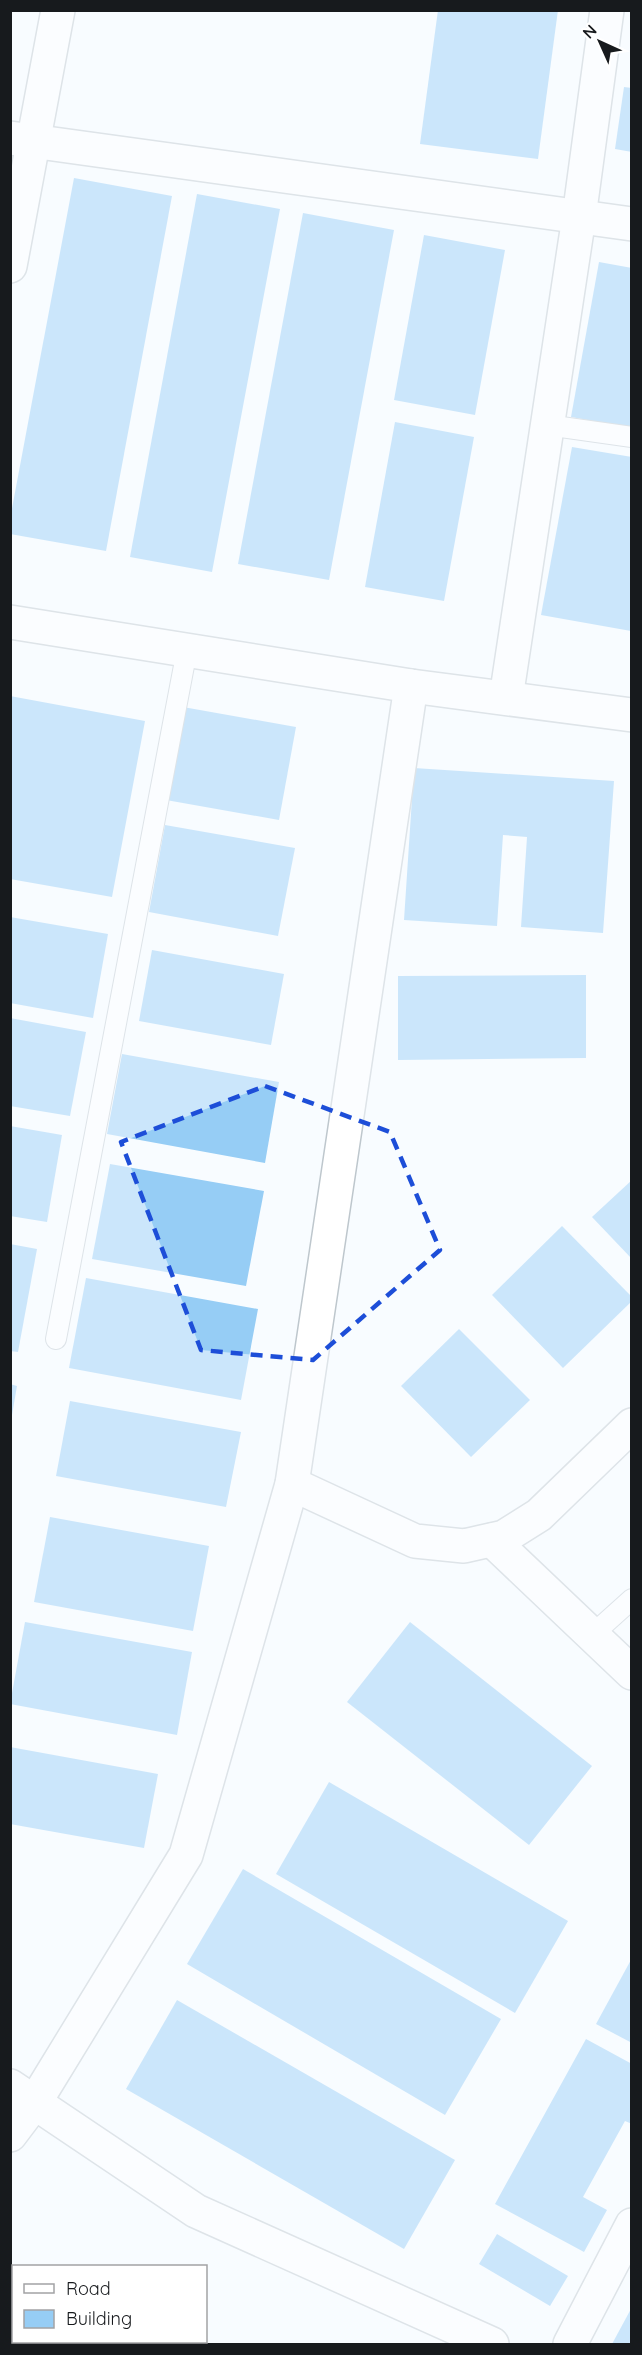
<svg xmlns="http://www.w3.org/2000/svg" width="642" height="2355" viewBox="0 0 642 2355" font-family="Quicksand,sans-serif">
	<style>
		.building { fill: #96cdf5 }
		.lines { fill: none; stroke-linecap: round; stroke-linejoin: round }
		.service-casing { stroke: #bec7cd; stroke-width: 22 }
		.minor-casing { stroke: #bec7cd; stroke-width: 36 }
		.service { stroke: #fff; stroke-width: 20 }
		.minor { stroke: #fff; stroke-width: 33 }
		.marked { fill: none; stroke: #1d4ed8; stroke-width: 4.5; stroke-dasharray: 12 8; stroke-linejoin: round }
	</style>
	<rect width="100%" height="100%" fill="#f8fcff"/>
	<g class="building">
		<polygon points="438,10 558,10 538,159 420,144"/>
		<polygon points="624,87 632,88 632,152 615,149"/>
		<polygon points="74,178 172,196 106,551 10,534 10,519"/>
		<polygon points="197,194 280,209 212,572 130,557"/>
		<polygon points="303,213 394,230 329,580 238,564"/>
		<polygon points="424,235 505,250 475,415 394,400"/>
		<polygon points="599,262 632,268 632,428 571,417"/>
		<polygon points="395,422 474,437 444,601 365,587"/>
		<polygon points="572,447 632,457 631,631 541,615"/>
		<polygon points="10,696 145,721 112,897 10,879"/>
		<polygon points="183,707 296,727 279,820 166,800"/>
		<polygon points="414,768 614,781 603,933 521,927 527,837 503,835 497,926 404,920"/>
		<polygon points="165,825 295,848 278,936 149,912"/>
		<polygon points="10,917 108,934 93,1018 10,1003"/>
		<polygon points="152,950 284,974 271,1045 139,1021"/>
		<polygon points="586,975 586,1058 398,1060 398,976"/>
		<polygon points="10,1018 86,1032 70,1116 10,1106"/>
		<polygon points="122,1054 279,1082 265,1163 107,1134"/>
		<polygon points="10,1126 62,1135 47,1222 10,1216"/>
		<polygon points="110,1164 264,1191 246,1286 92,1259"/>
		<polygon points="632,1180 632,1259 592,1217"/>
		<polygon points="562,1226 632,1297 632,1301 563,1368 492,1295"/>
		<polygon points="10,1244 37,1249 18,1352 10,1351"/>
		<polygon points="86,1278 258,1309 241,1400 69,1368"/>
		<polygon points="459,1329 530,1400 471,1457 401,1386"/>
		<polygon points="10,1384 17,1386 12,1415 10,1415"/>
		<polygon points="70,1401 241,1432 226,1507 56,1476"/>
		<polygon points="50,1517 209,1546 193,1631 34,1602"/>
		<polygon points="25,1622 192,1652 177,1735 10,1704"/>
		<polygon points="410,1622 592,1766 529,1845 347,1702"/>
		<polygon points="10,1747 158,1774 144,1848 10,1824"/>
		<polygon points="329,1782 568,1921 515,2013 276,1874"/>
		<polygon points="243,1869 501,2019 445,2115 187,1964"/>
		<polygon points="632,1958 632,2043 596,2024"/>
		<polygon points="177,2000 455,2160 404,2249 126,2089"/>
		<polygon points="586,2039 632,2064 632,2124 625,2121 583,2197 607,2210 584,2252 495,2204"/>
		<polygon points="497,2234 568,2276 550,2306 479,2264"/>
		<polygon points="632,2307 632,2344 612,2344"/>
	</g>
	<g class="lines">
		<defs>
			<g id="service">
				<polyline points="547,425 632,437"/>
				<polyline points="56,1339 187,650"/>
				<polyline points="592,1635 632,1599"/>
			</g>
			<g id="minor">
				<polyline points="10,138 632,224"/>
				<polyline points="10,266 58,10"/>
				<polyline points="10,622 411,686 632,715"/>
				<polyline points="506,698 579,217 607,10"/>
				<polyline points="292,1484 415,1541 464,1546 504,1537 539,1515 632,1425"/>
				<polyline points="492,1540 632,1673"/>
				<polyline points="10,2086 196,2211 492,2344"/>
				<polyline points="10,2135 35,2102 186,1855 292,1484 411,686"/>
				<polyline points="570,2344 632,2225"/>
			</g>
		</defs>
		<use href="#service" class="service-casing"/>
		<use href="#minor" class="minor-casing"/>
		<use href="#service" class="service"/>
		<use href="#minor" class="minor"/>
	</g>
	<path d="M0 0H642V2355H0ZM265,1086l125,46 50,118 -127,110 -112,-10 -80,-208z" fill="#f8fcff" fill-opacity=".55" fill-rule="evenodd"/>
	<path class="marked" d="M265,1086l125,46 50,118 -127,110 -112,-10 -80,-208z"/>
	<rect width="642" height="2355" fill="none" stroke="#171a1d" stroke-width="24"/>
	<rect x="12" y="2265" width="195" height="78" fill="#ffffff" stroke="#a2a3a5" stroke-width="1.5"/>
	<rect x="24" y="2284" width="30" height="9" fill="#ffffff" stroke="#a2a3a5" stroke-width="1.5"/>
	<text x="66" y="2295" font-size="18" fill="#171a1d">Road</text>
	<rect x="24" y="2310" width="30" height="18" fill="#96cdf5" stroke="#a2a3a5" stroke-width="1.5"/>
	<text x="66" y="2325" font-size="18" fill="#171a1d">Building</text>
	<g transform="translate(600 42) rotate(315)" stroke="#ffffff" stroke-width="4.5" paint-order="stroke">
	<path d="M0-4.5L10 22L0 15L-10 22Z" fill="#171a1d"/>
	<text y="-9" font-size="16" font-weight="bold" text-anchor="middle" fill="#171a1d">N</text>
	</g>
</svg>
